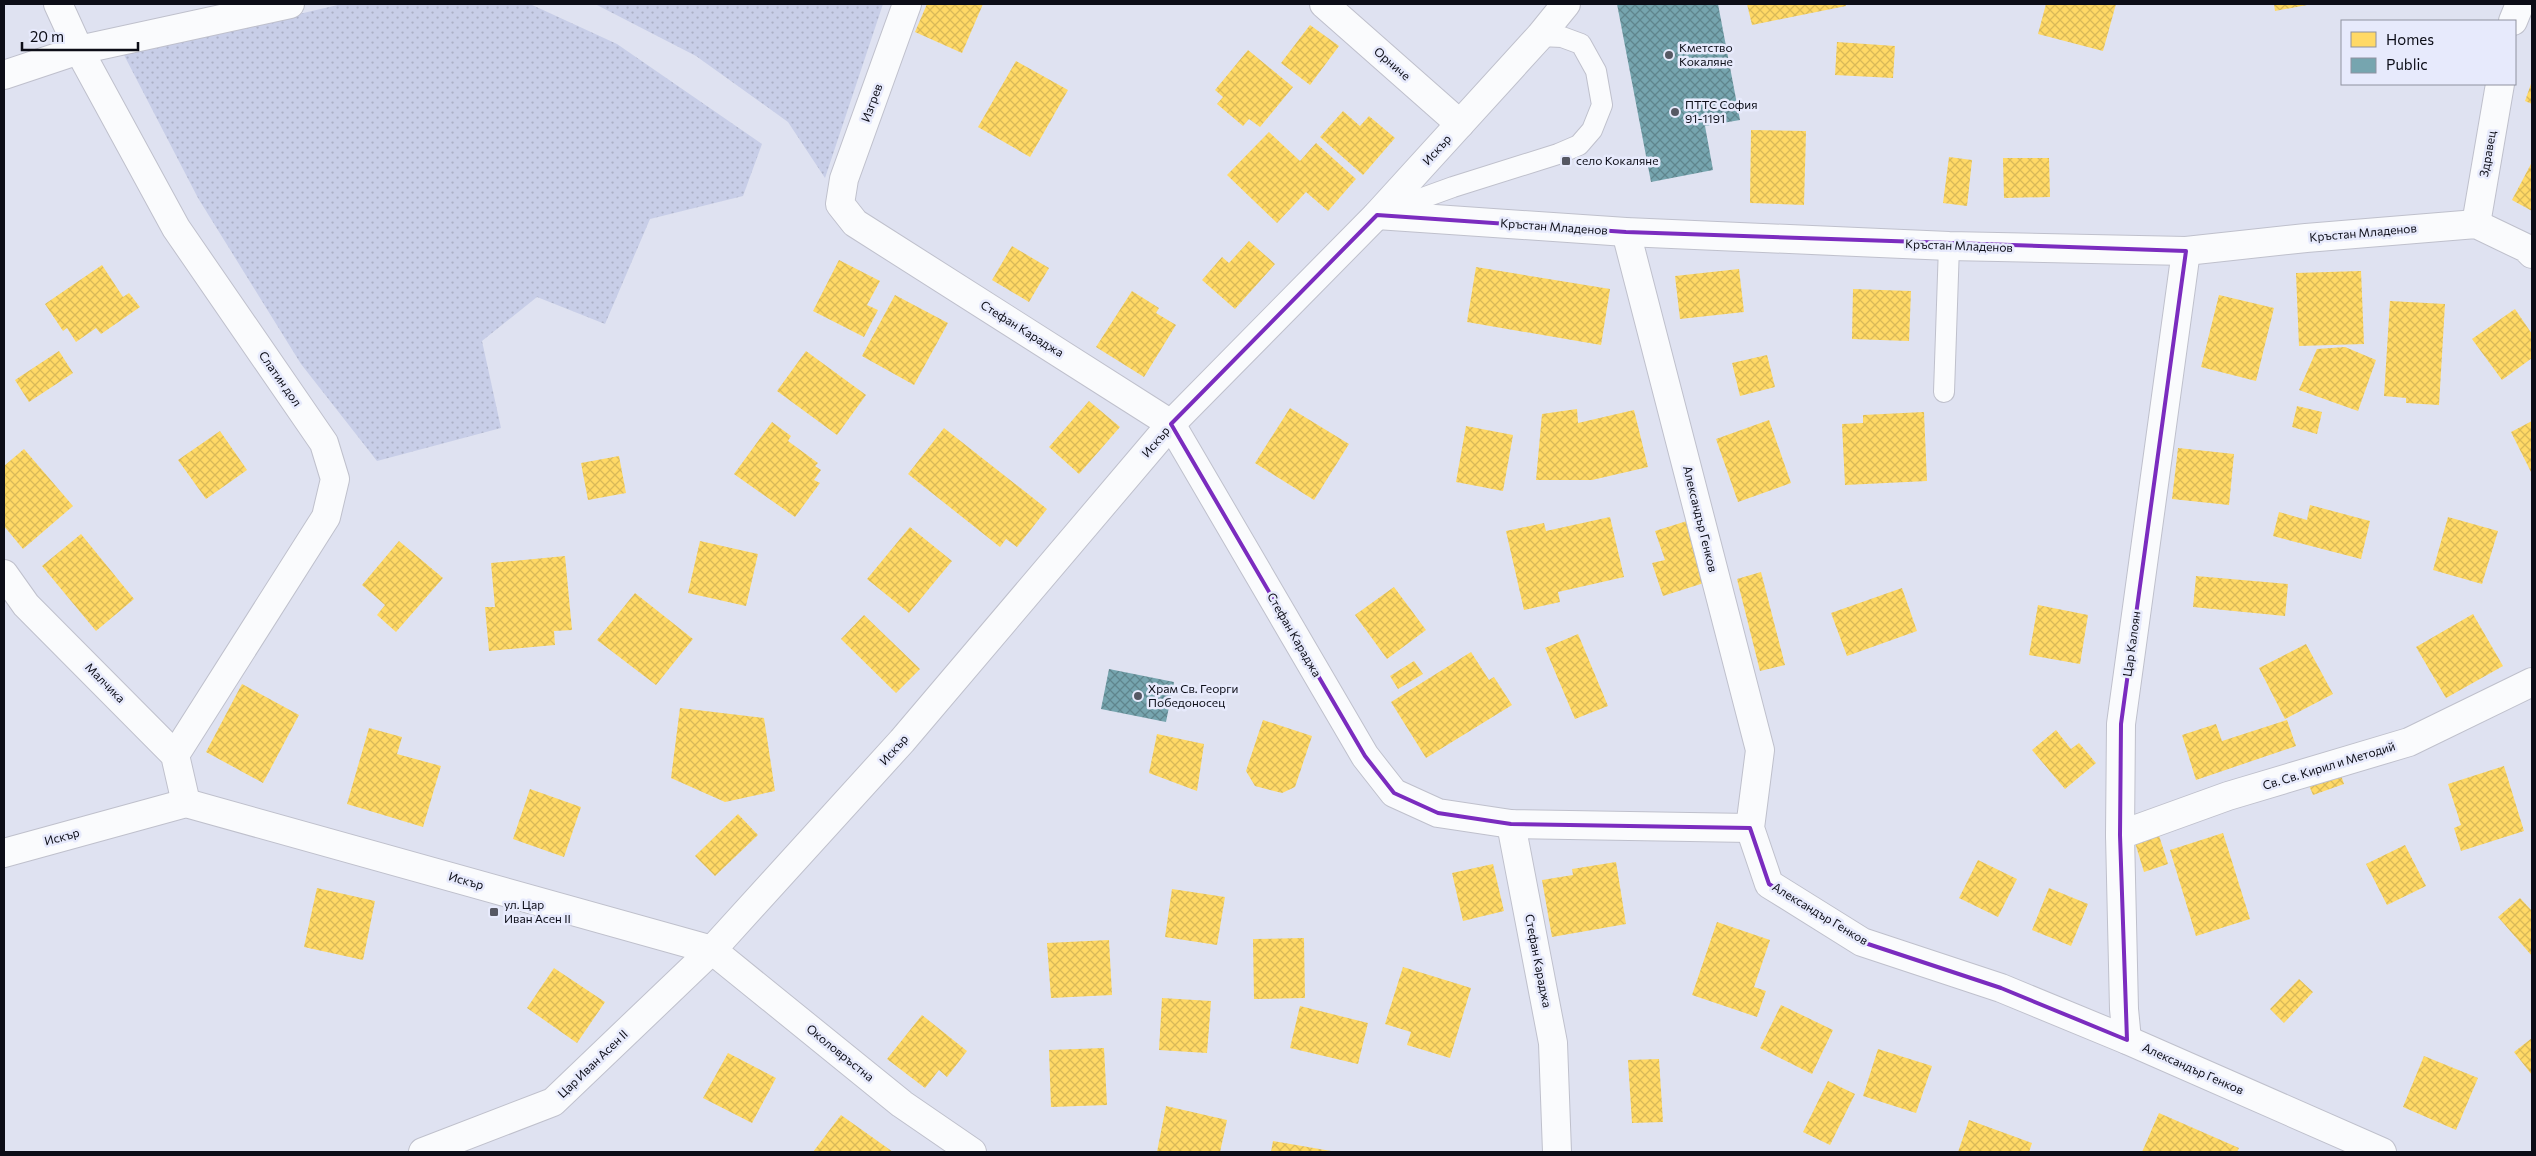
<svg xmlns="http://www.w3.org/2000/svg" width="2536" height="1156" viewBox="0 0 2536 1156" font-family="Commissioner,sans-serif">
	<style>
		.park { fill: url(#park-dots) }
		.homes { fill: url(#homes-cross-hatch) }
		.public { fill: url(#public-cross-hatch) }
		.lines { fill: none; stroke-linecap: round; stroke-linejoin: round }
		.lane-casing { stroke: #bfc0cc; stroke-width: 22 }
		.street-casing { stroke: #bfc0cc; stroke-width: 30 }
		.lane { stroke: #fafbfd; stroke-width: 20 }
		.street { stroke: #fafbfd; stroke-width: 28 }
		.marked { fill: none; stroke: #7b2cbf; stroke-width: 4; stroke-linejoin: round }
		.poi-dot { fill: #565863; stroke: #e7eafc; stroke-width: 2 }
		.labels { text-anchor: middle; stroke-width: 5; stroke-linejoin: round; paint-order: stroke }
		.poi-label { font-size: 12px; fill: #0c0d17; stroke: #e7eafc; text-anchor: start }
		.street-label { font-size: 12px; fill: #0c0d17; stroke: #e7eafc }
	</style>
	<defs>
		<pattern id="park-dots" width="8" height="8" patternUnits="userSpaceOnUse" patternTransform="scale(1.25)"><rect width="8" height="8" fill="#c8cee8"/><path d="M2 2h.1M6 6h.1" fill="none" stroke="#abb0c6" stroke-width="1.8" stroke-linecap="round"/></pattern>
		<pattern id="homes-cross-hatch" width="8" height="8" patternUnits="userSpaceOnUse" patternTransform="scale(1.25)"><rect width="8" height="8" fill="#ffd966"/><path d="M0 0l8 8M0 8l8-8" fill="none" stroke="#d9b958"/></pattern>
		<pattern id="public-cross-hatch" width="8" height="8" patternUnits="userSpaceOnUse" patternTransform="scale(1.25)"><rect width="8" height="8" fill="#76a5af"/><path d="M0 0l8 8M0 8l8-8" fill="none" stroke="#5f858d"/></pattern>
	</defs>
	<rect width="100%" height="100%" fill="#dfe2f1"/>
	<g class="park">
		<polygon points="342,4 530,4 617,44 762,144 743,196 650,219 605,324 537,297 482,341 501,428 377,461 301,364 198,198 124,55"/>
		<polygon points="595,4 883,4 825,178 788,122 696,56"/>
	</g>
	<g class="homes">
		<polygon points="927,4 983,4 962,53 915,32"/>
		<polygon points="1747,4 1845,4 1846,6 1752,25"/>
		<polygon points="2046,4 2116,4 2103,51 2038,34"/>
		<polygon points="2274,4 2307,4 2307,5 2275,11"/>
		<polygon points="1310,25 1339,46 1310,85 1281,63"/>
		<polygon points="1837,42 1895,46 1893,78 1835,75"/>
		<polygon points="1248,50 1293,87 1260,127 1249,119 1243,126 1217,104 1223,97 1215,90"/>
		<polygon points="1016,61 1068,90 1030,157 978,127"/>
		<polygon points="2532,81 2532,104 2525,101"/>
		<polygon points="1343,111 1360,126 1369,116 1395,138 1363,175 1320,137"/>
		<polygon points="1751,130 1806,131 1804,205 1750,203"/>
		<polygon points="1269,132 1300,161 1316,143 1356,179 1328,211 1306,192 1277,223 1227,175"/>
		<polygon points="1949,157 1972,160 1967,206 1943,203"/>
		<polygon points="2003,158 2049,158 2050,197 2004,198"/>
		<polygon points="2532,162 2532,211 2512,200"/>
		<polygon points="1249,241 1275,264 1235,309 1202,280 1222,257 1229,263"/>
		<polygon points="1012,246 1049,268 1029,302 992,280"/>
		<polygon points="839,260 880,281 867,305 878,310 864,337 813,311"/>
		<polygon points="102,265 123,297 129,293 140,307 101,334 96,328 76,342 67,328 63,331 45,304"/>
		<polygon points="1476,267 1610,289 1601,345 1467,322"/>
		<polygon points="1739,269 1744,312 1680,319 1675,276"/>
		<polygon points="2361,271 2364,344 2299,346 2296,273"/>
		<polygon points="1853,289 1911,291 1909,341 1852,339"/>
		<polygon points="1132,291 1159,308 1156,313 1176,325 1144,377 1096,347"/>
		<polygon points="895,295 948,323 914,385 862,356"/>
		<polygon points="2219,295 2274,308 2256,381 2201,367"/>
		<polygon points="2390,301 2445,304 2439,405 2406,403 2406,398 2384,396"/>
		<polygon points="2515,309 2532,334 2532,358 2502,380 2472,339"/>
		<polygon points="2345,347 2376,360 2358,411 2299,390 2317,349"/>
		<polygon points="59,351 73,373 29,402 15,380"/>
		<polygon points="806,351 866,395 837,435 777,391"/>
		<polygon points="1767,355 1775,387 1740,396 1732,363"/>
		<polygon points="1089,401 1120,427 1079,474 1049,447"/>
		<polygon points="2297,406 2322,412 2317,434 2292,427"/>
		<polygon points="1290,408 1349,444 1314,500 1255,463"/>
		<polygon points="1577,409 1578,423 1634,410 1648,467 1592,480 1536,480 1542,414"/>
		<polygon points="1924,412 1927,481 1845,485 1842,424 1863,423 1863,415"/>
		<polygon points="1769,420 1791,483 1738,502 1716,439"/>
		<polygon points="2532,421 2532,474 2511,432"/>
		<polygon points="772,422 791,436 788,441 818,463 815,466 821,470 814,480 820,483 795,517 734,474"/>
		<polygon points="1466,426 1513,435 1503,491 1456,482"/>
		<polygon points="944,428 1047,509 1017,547 1006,539 1000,547 908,474"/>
		<polygon points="220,431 247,470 206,499 178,460"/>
		<polygon points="2178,448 2234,454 2229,505 2172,499"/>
		<polygon points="24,449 73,506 23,549 4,526 4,466"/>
		<polygon points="619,456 626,493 588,500 581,463"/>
		<polygon points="2310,505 2370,521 2361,559 2273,536 2279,512 2307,520"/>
		<polygon points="1610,517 1624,577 1558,592 1560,602 1524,610 1506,531 1544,523 1546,531"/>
		<polygon points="2448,517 2498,531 2482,584 2433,570"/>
		<polygon points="1687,521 1707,582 1663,596 1652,563 1665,560 1655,531"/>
		<polygon points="910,527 952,561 909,613 867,579"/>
		<polygon points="81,534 134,599 96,631 42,566"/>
		<polygon points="399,541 443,578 396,632 377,615 385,605 362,585"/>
		<polygon points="700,541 758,554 746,606 688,593"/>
		<polygon points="565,556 572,630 554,631 555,645 489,651 485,607 495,607 491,563"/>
		<polygon points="1761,572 1785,665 1760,671 1737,579"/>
		<polygon points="2196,576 2288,584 2285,616 2193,607"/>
		<polygon points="1394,587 1426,630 1387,659 1355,615"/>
		<polygon points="1902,588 1917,631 1847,656 1831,613"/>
		<polygon points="635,593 693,639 656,685 597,640"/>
		<polygon points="2038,605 2088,615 2080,664 2029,655"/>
		<polygon points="2473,614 2503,666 2446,698 2416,647"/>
		<polygon points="864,615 920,669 896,693 841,639"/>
		<polygon points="1578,634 1608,706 1575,719 1545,648"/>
		<polygon points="2306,644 2333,694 2285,719 2259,668"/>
		<polygon points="1471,652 1489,680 1494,677 1512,705 1426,758 1391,702"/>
		<polygon points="1414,661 1423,674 1398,689 1390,676"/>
		<polygon points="242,684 299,715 263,783 206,752"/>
		<polygon points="680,708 764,718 775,791 725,802 671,778"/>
		<polygon points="1263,720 1312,736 1295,787 1282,793 1255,786 1246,771"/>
		<polygon points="2287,720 2296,746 2196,780 2182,735 2216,724 2222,741"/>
		<polygon points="369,728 402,737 397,754 441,766 423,827 347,804"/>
		<polygon points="2056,730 2071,749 2079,743 2096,763 2065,789 2032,750"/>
		<polygon points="1157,734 1204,744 1197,791 1149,773"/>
		<polygon points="2338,766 2344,784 2313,795 2306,778"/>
		<polygon points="2504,766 2524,831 2461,851 2454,828 2461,825 2448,784"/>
		<polygon points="530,789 581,807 564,857 513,839"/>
		<polygon points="738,814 758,835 715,876 695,856"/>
		<polygon points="2157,829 2168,864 2144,872 2133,836"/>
		<polygon points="2223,833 2250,919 2196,936 2170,850"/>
		<polygon points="2405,845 2426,886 2387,905 2366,864"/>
		<polygon points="1978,860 2017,879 1998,917 1959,898"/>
		<polygon points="1616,862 1626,924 1552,937 1542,880 1573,875 1572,869"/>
		<polygon points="1493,864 1504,911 1463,921 1452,873"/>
		<polygon points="317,888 375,901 363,960 304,947"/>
		<polygon points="2049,888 2088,904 2071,946 2032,930"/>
		<polygon points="1172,889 1225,897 1217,945 1165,937"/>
		<polygon points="2520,898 2532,911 2532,956 2498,917"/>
		<polygon points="1717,922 1770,940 1754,987 1766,991 1757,1017 1692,995"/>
		<polygon points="1304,938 1305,998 1254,999 1253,939"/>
		<polygon points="1109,940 1112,995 1051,998 1047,943"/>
		<polygon points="1403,967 1471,988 1450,1058 1407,1045 1411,1032 1385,1024"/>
		<polygon points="554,968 605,1002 577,1043 527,1008"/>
		<polygon points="2299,979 2313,992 2284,1023 2270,1009"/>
		<polygon points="1162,998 1211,1001 1207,1053 1159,1050"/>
		<polygon points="1781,1005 1833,1030 1812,1074 1760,1048"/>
		<polygon points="1300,1006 1368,1023 1358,1064 1290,1048"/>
		<polygon points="922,1015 967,1051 947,1077 939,1070 925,1088 887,1059"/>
		<polygon points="2532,1038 2532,1075 2514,1052"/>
		<polygon points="1104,1048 1107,1105 1051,1107 1049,1050"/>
		<polygon points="1878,1049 1932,1066 1916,1113 1863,1096"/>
		<polygon points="728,1053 776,1078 752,1123 703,1098"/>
		<polygon points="2424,1056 2478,1078 2456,1130 2403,1107"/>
		<polygon points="1659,1059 1663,1122 1632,1123 1628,1060"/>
		<polygon points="1828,1081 1855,1094 1830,1145 1803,1132"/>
		<polygon points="1166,1106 1227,1120 1220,1152 1157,1152"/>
		<polygon points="2159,1113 2239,1148 2237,1152 2142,1152"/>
		<polygon points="841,1115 893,1152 813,1152"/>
		<polygon points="1969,1120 2032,1143 2029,1152 1958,1152"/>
		<polygon points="1273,1141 1331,1151 1331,1152 1271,1152"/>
	</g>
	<g class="public">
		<polygon points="1617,4 1718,4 1740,120 1705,126 1713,170 1651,182"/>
		<polygon points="1109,669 1174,682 1166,722 1101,709"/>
	</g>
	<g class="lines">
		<defs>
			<g id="lane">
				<polyline points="1384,212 1453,187 1558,154 1579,145 1592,130 1602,105 1596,71 1581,44 1562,37 1540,36"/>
				<polyline points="1944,392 1949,246"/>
			</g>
			<g id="street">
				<polyline points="58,4 79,50 176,228 324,443 335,479 326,517 175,755"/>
				<polyline points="907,4 844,179 840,204 855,223 1171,424 1365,756 1394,793 1438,813 1511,824 1750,828"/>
				<polyline points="1324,4 1460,124"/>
				<polyline points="2513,21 2520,4"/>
				<polyline points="4,75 79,50 290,4"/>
				<polyline points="1377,215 1626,232 1949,246 2186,251 2306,238 2476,224 2526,248 2532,254"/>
				<polyline points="2476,224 2500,84"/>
				<polyline points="1626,232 1760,750 1750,828 1769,884 1862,942 2001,988 2127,1040 2382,1152"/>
				<polyline points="4,574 26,605 175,755 186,803"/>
				<polyline points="1511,824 1553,1043 1557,1152"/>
				<polyline points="2120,835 2228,796 2409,742 2532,682"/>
				<polyline points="4,853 186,803 712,950 902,1104 972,1152"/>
				<polyline points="2127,1040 2124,1009 2120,835 2121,724 2186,251"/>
				<polyline points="423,1152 553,1102 712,950 902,741 1171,424 1377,215 1540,36 1566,4"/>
			</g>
		</defs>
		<use href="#lane" class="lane-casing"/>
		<use href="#street" class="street-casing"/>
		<use href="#lane" class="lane"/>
		<use href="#street" class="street"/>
	</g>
	<path class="marked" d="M1377,215l249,17 560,19 -65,473 -1,111 7,205 -126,-52 -139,-46 -93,-58 -19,-56 -239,-4 -73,-11 -44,-20 -29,-37 -194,-332z"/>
	<g class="poi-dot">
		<circle cx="1669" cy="55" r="5"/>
		<circle cx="1675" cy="112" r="5"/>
		<rect x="1561" y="156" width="10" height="10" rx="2.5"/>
		<circle cx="1138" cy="696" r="5"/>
		<rect x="489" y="907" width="10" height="10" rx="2.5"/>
	</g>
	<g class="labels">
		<g class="poi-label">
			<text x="1679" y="52">Кметство<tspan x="1679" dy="14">Кокаляне</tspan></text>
			<text x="1685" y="109">ПТТС София<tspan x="1685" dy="14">91-1191</tspan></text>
			<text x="1576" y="165">село Кокаляне</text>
			<text x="1148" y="693">Храм Св. Георги<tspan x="1148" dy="14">Победоносец</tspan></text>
			<text x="504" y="909">ул. Цар<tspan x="504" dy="14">Иван Асен ІІ</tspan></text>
		</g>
		<g class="street-label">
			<text transform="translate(1392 64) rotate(41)" y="4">Орниче</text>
			<text transform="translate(872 103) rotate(-70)" y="4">Изгрев</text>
			<text transform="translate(1437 150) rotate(-48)" y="4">Искър</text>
			<text transform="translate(2488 154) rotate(-80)" y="4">Здравец</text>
			<text transform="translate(1554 227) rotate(4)" y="4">Кръстан Младенов</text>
			<text transform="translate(2363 233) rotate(-5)" y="4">Кръстан Младенов</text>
			<text transform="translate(1959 246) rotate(2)" y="4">Кръстан Младенов</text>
			<text transform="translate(1022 329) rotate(32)" y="4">Стефан Караджа</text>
			<text transform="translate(280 379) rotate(55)" y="4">Слатин дол</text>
			<text transform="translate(1156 442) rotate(-50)" y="4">Искър</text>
			<text transform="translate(1700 519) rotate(76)" y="4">Александър Генков</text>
			<text transform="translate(1294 635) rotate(60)" y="4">Стефан Караджа</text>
			<text transform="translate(2132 644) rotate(-82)" y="4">Цар Калоян</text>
			<text transform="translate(105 683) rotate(45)" y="4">Малчика</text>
			<text transform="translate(894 750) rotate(-48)" y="4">Искър</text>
			<text transform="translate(2329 766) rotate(-17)" y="4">Св. Св. Кирил и Методий</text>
			<text transform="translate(62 837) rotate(-15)" y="4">Искър</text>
			<text transform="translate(466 881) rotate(16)" y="4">Искър</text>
			<text transform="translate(1820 914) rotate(31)" y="4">Александър Генков</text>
			<text transform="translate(1538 961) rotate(79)" y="4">Стефан Караджа</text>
			<text transform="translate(840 1053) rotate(39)" y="4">Околовръстна</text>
			<text transform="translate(593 1064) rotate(-44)" y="4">Цар Иван Асен II</text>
			<text transform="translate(2193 1069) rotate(24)" y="4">Александър Генков</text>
		</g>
	</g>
	<rect width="2536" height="1156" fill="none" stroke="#0c0d17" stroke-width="10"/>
	<rect x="2341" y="20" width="175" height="65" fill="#e7eafc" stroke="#8f92a0"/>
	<rect x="2351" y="32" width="25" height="15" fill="#ffd966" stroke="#8f92a0"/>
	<text x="2386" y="45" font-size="15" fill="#0c0d17">Homes</text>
	<rect x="2351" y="58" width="25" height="15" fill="#76a5af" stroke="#8f92a0"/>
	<text x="2386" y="70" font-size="15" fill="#0c0d17">Public</text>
	<path d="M22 42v8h116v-8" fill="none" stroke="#0c0d17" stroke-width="2.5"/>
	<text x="30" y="42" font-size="15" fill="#0c0d17" stroke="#e7eafc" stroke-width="4" paint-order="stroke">20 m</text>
</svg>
